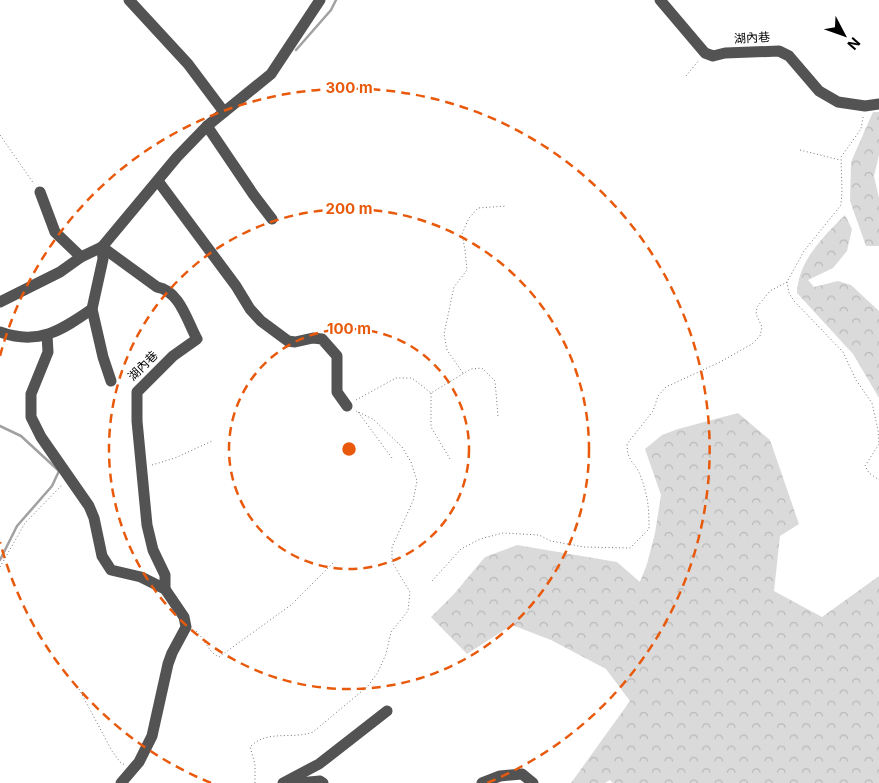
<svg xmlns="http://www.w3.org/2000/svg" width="879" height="783" viewBox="0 0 879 783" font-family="Inter,'Noto Sans TC',sans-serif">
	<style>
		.forest { fill: url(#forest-crowns) }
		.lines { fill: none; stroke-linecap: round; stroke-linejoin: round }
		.stream { stroke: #a1a1a1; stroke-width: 2.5 }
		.path { stroke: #757575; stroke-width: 1; stroke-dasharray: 1 2.5; stroke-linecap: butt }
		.minor { stroke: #535353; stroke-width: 11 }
		.ring { fill: none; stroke: #e8590c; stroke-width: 2.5; stroke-dasharray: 9 6 }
		.labels { text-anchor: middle; stroke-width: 4; stroke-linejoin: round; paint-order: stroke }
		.street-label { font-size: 12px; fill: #000; stroke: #fff }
		.centre { fill: #e8590c; stroke: #fff; stroke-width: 2.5 }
		.ring-label { font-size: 15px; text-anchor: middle; font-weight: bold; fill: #e8590c; stroke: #fff; stroke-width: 4; stroke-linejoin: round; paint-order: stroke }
	</style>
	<defs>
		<pattern id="forest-crowns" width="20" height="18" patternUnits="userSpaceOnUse" patternTransform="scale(1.25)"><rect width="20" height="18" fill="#dadada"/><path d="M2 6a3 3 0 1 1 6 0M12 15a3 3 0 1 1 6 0" fill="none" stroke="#b9b9b9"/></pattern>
	</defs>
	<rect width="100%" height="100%" fill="#fff"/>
	<g class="forest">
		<polygon points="873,112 879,112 879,155 874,176 879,198 879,246 866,246 850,201 851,162"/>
		<path d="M845,215l7,14 -5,22 -14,17 -25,12 6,7 24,-6 13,4 28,26v87l-26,-44 -56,-61c1,-32 26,-56 48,-78z"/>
		<polygon points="738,413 770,440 799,524 780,536 774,591 822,617 879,576 879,783 613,783 610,780 605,783 571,783 630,701 606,669 551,640 512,625 467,654 431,617 454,594 485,557 517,545 617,562 640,582 647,564 655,533 661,495 645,449 662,435 678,429"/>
	</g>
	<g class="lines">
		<g class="stream">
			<polyline points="296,50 331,10 336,0"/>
			<polyline points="0,426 21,436 59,471 52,486 17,526 0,560"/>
		</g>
		<g class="path">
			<polyline points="686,76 699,60"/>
			<polyline points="863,117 861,129 841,157 842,191 841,205 804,251 787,282 789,293 794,301 843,352 856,380 872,403 878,430 879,444 865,466 869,473 879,480"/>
			<polyline points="0,135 34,184"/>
			<polyline points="800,150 840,160"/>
			<polyline points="463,373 447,350 444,334 454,287 467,270 465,250 462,234 469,218 478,208 506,206"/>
			<polyline points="431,393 431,427 450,459"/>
			<polyline points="356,400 396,378 412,378 431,393 471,369 482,368 495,381 498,416"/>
			<polyline points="358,412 392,458"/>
			<polyline points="152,465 175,458 212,441"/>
			<polyline points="0,567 25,523 63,484"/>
			<path d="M432,581l29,-32 19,-10 23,-6 36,2 12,6 33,6 46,1 19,-19c0,-22 -1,-32 -8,-52 -5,-15 -14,-14 -14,-33l26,-33 5,-15 8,-9 54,-25 32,-18 8,-8 2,-9 -6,-13 1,-7 13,-16 17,-9"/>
			<path d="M196,631c9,8 12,21 23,26l72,-52 42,-42"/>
			<polyline points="79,689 112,751 120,762 125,765"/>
			<path d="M255,783v-19l-5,-17c17,-18 42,-7 63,-15l55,-46 10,-14 8,-18 5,-22 17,-21 2,-19 -18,-30v-15l21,-46 4,-20 -6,-19 -9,-15 -29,-28 -17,-8"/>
		</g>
		<g class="minor">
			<polyline points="129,0 188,64 224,112"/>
			<polyline points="660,0 705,53 713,56 725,53 779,51 789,56 819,91 838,102 865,106 879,104"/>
			<polyline points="207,126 253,194 272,219"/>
			<polyline points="158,181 236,286 250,309 261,321 288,341 295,342 313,338 322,339 337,356 337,392 347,406"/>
			<polyline points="40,192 55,232 81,257"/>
			<path d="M102,247l55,40c23,4 30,34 40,52l-24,17 -36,36v29l10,104 6,25 12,25v14"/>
			<polyline points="102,247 103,259 92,309 103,357 111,381"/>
			<polyline points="0,302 60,272 81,257 102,247 177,157 207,126 271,74 320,0"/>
			<path d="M0,332c38,14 62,-2 92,-23"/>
			<polyline points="47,335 48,352 31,394 31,417 41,437 89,506 94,518 102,556 111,570 141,577 165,589 184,617 186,627 172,653 168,664 152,736 139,762 121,783"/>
			<polyline points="283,783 319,764 387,711"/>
			<polyline points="299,783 320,781 323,783"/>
			<polyline points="482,783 500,776 522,774 533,783"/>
		</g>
	</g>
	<g class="ring">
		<circle cx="349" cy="449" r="120"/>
		<circle cx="349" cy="449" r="240"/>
		<path d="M211 783A361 361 0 0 1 0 542M0 356A361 361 0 1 1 487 783"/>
	</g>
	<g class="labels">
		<g class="street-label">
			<text transform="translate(752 38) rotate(-3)" y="4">湖內巷</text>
			<text transform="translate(143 366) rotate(-45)" y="4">湖內巷</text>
		</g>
	</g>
	<circle cx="349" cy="449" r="8" class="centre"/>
	<g class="ring-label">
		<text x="349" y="93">300 m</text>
		<text x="349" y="214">200 m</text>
		<text x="349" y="334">100 m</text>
	</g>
	<g transform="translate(844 35) rotate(131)" stroke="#ffffff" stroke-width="4" paint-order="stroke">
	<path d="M0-4L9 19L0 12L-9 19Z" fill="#000000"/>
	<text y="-8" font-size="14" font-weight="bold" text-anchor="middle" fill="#000000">N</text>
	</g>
</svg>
